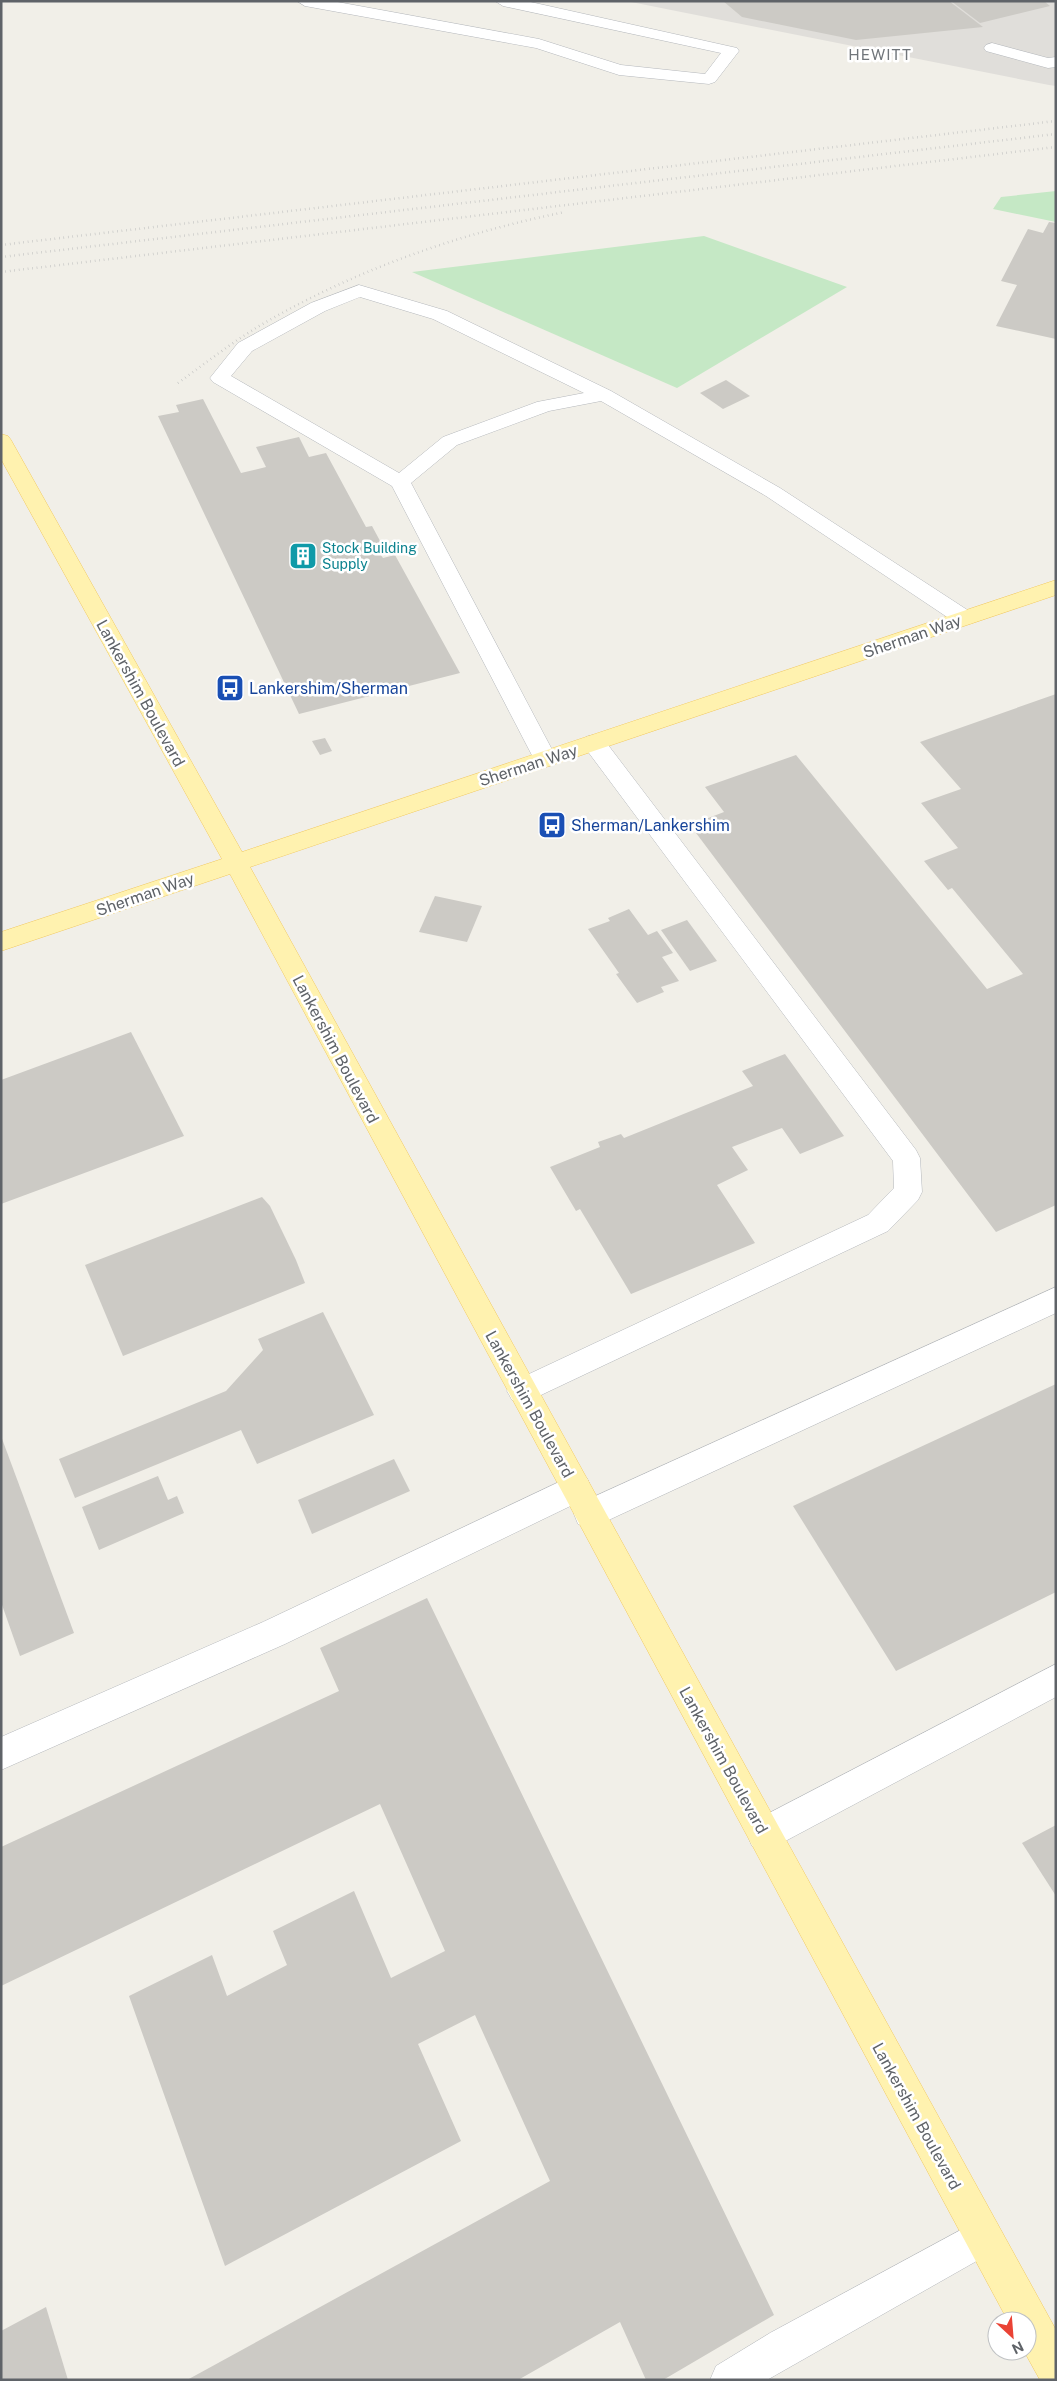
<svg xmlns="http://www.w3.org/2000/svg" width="1057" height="2381" viewBox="0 0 1057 2381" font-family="'Public Sans',sans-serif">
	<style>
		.industrial { fill: #e0deda }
		.green { fill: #c5e8c5 }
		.building { fill: #cccac5 }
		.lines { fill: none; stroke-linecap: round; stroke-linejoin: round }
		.minor-casing { stroke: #b5b8bc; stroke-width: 1 }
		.major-casing { stroke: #f2c960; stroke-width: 1 }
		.minor { fill: #fff; fill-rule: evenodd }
		.major { fill: #fff2af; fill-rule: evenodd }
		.rail { stroke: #b6b7b8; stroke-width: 2.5; stroke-dasharray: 0.5 4; stroke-linecap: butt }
		.labels { text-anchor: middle; stroke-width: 5; stroke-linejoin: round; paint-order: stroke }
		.far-culture-label { font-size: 14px; fill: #0d838f; stroke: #fff; text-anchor: start }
		.far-neighbourhood-label { font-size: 15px; letter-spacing: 1px; fill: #70757a; stroke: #fff }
		.street-label { font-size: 16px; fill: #5f6368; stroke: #fff }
		.transit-label { font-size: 16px; fill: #164399; stroke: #fff; text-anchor: start }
	</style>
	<rect width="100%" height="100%" fill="#f1efe8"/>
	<polygon class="industrial" points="626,1 1056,1 1056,86 1049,85"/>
	<g class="green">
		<polygon points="1056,191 1056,222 993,209 1001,197"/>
		<polygon points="704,236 847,287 677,388 412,272"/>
	</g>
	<g class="building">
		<polygon points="723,1 949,1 983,27 856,40 742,17"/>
		<polygon points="951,1 1044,1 1050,6 980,23"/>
		<polygon points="1049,222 1056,223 1056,339 996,326 1017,285 1001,281 1028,229 1043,233"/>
		<polygon points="726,380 750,396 723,409 700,393"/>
		<polygon points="203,399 241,473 266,467 256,447 299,437 309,457 326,453 366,527 372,526 386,552 380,554 383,558 395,555 460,673 299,714 158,416 179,412 176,405"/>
		<polygon points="1056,694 1056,1205 996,1232 690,825 724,812 705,787 796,755 987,989 1023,974 952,888 948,890 924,861 958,848 921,803 961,789 920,742"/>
		<polygon points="325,738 332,751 320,755 312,741"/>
		<polygon points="435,896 482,906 467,942 419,932"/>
		<polygon points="629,909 648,935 657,931 673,953 662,957 679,981 661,987 664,992 637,1003 616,974 619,973 588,929 610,921 608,918"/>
		<polygon points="687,920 717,961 690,971 661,930"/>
		<polygon points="131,1032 184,1136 1,1204 1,1080"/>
		<polygon points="785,1054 844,1136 800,1154 782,1128 732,1147 748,1170 717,1185 755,1243 631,1294 580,1209 576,1211 550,1167 600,1147 598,1142 621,1134 624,1138 753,1086 742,1071"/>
		<polygon points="262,1197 270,1206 296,1260 305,1283 123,1356 85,1265"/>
		<polygon points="323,1312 374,1415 257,1464 241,1430 75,1498 59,1459 226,1391 263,1350 258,1339"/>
		<polygon points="1056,1384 1056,1592 896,1671 793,1506"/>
		<polygon points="1,1436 74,1633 20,1656 1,1602"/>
		<polygon points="394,1459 410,1491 312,1534 298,1500"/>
		<polygon points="158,1476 168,1500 177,1496 184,1513 99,1550 82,1507"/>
		<polygon points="427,1598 774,2315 663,2380 646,2380 620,2322 518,2380 187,2380 550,2181 475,2015 418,2044 461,2141 225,2266 129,1996 212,1955 227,1996 287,1965 273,1931 354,1891 391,1978 445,1951 380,1804 1,1986 1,1847 339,1691 320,1648"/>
		<polygon points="1056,1825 1056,1896 1022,1843"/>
		<polygon points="46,2307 68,2380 1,2380 1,2331"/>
	</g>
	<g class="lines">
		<defs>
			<g id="minor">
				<polygon points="297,1 332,1 539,39 621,65 705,74 721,53 503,6 495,1 526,1 737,48 739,51 715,82 709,84 619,75 536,48 305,6"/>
				<polygon points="992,43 1048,58 1056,57 1056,67 1048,68 986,51 984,48 986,45"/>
				<path d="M359,285l88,26 164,80 169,97 192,125 3,5 -3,5 -8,2 -8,-2 -190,-127 -165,-95 -52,10 -92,34 -46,38 146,276 -4,6 -8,2 -8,-2 -145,-279 -179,-104 -3,-4 28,-35 73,-40zM360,297l73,22 151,74 -47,9 -94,35 -44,36 -168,-97 21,-25 73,-40z"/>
				<polygon points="594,735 602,737 916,1150 920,1158 922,1192 918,1200 888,1231 522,1404 512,1400 507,1391 512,1382 868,1215 894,1188 893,1161 586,749 582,743 586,737"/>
				<polygon points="1056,1287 1056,1313 600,1524 589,1528 578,1524 574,1514 578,1504"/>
				<polygon points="576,1474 587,1478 591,1488 587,1498 285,1644 1,1770 1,1737 263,1622"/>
				<polygon points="1056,1664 1056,1697 776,1846 764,1851 752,1846 747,1834 752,1822"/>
				<polygon points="983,2218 996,2224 1002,2237 996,2250 767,2380 710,2380 716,2366 770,2333"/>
			</g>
			<polygon id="major" points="1,434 8,436 11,440 242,852 1056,580 1056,595 250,867 1056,2330 1056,2380 1040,2380 1024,2351 1027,2351 1027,2321 1008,2321 230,874 1,951 1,932 222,859 1,459"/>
		</defs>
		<use href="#minor" class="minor-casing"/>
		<use href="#major" class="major-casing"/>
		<use href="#minor" class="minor"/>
		<use href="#major" class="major"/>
		<g class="rail">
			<polyline points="1,245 1056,121"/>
			<polyline points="1,257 1056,134"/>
			<polyline points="1,272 1056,147"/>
			<path d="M178,383c29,-21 57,-43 88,-61 92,-53 195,-89 299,-110"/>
		</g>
	</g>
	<defs>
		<symbol id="building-square" viewBox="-11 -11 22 22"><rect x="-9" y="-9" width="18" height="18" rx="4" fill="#0f9aa8" stroke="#fff"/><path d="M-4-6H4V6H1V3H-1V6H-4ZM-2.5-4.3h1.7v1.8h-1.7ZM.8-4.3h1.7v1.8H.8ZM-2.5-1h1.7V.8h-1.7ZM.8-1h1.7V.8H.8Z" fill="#fff"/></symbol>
		<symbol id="bus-square" viewBox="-11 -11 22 22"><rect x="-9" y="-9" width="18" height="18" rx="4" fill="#1a4fb4" stroke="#fff"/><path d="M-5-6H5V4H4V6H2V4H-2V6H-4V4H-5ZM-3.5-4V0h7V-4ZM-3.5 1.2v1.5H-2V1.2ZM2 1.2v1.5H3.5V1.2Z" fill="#fff"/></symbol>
	</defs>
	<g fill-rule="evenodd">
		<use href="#building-square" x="287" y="540" width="32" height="32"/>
		<use href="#bus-square" x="214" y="672" width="32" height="32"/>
		<use href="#bus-square" x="536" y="809" width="32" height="32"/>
	</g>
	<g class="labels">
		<g class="far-culture-label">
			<text x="322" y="553">Stock Building<tspan x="322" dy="16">Supply</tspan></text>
		</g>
		<g class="far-neighbourhood-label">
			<text x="880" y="60">HEWITT</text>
		</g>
		<g class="street-label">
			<text transform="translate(912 636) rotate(-19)" y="6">Sherman Way</text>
			<text transform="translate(141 693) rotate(61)" y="6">Lankershim Boulevard</text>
			<text transform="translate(528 765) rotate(-18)" y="6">Sherman Way</text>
			<text transform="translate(145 894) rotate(-19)" y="6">Sherman Way</text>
			<text transform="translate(336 1049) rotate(62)" y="6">Lankershim Boulevard</text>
			<text transform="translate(530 1404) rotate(61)" y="6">Lankershim Boulevard</text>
			<text transform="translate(724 1760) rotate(61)" y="6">Lankershim Boulevard</text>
			<text transform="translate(917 2116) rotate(61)" y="6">Lankershim Boulevard</text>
		</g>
		<g class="transit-label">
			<text x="249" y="694">Lankershim/Sherman</text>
			<text x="571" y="831">Sherman/Lankershim</text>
		</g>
	</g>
	<rect width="1057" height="2381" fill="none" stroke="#5f6368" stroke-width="5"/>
	<g transform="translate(1012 2336) rotate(154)"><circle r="24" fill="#ffffff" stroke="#bfc1c3"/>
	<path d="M0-4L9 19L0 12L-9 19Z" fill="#ea4335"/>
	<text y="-8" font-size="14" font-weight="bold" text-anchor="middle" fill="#5f6368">N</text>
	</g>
</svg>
